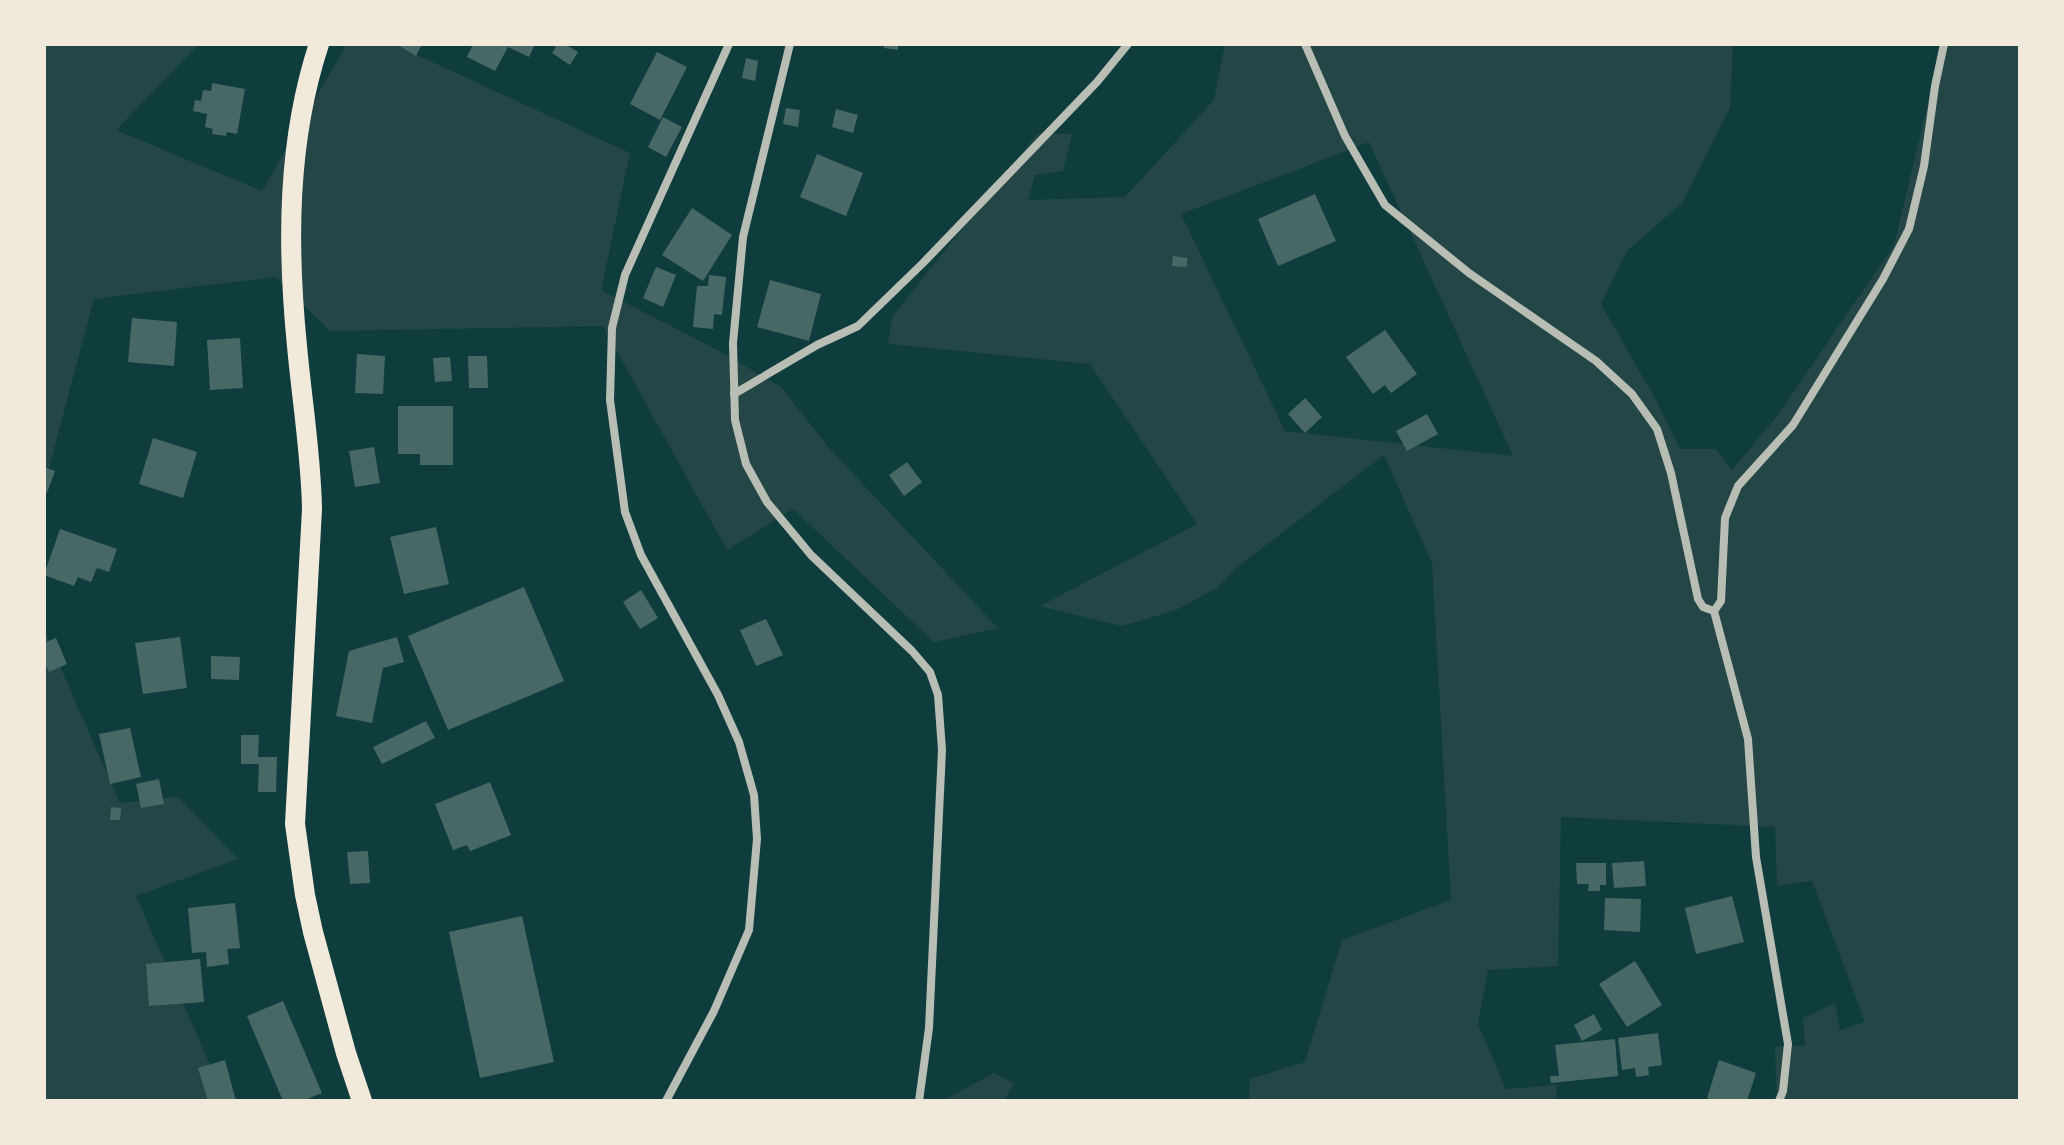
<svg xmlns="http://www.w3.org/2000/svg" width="2064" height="1145" viewBox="0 0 2064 1145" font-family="'Roboto Condensed',sans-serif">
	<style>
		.green { fill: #244646; fill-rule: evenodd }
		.building { fill: #486865 }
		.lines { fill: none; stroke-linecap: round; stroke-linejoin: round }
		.minor { stroke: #b8beb3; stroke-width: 8 }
		.primary { stroke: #f1e9da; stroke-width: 20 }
	</style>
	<rect width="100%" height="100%" fill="#0f3d3e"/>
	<g class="green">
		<polygon points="44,44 199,44 116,130 262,191 347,44 393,44 630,153 601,290 721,352 781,387 830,449 998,628 934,642 793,509 727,550 603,326 330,331 275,277 94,299 44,486"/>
		<path d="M1225,44h508l-3,64 -47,94 -56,49 -26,53 56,98 23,47h36l16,21 46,-55 116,-170 48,-201h78v1057h-243l-2,-54 30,-2 -2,-27 32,-15 5,27 25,-8 -53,-141 -35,5 -2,-59 -214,-10 -3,149 -70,4 -10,54 28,65 51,-4 -1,16h-307l1,-22 55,-17 37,-122 109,-40 -19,-337 -48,-108 -148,113 -19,20 -41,22 -54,16 -82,-20 157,-82 -107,-160 -202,-20 4,-27 146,-184 34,1 -9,37 -28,4 -7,25 97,-3 89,-97zM1369,142l144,314 -228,-25 -104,-217z"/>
		<polygon points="44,630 120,803 178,797 238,859 136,896 226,1101 44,1101"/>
		<polygon points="994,1073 1014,1084 1003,1101 944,1100"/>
	</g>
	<g class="building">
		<polygon points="396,44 422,44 416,56"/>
		<polygon points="473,44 535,44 529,57 508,47 495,71 467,57"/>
		<polygon points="551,44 570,44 568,46 578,52 570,65 552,53 556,47"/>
		<polygon points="885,44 898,44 898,50 884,48"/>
		<polygon points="657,52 687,67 660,120 630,104"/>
		<polygon points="746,58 758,61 755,81 742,78"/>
		<polygon points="212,83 245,89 237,134 227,132 226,136 212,134 213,129 205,127 207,114 193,111 195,100 201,101 203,90 211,91"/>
		<polygon points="786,108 800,110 798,127 783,124"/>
		<polygon points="836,109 858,115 853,133 832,127"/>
		<polygon points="663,117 682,127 666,157 648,147"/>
		<polygon points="817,154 863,173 846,216 800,197"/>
		<polygon points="1315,194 1336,241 1278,266 1258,219"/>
		<polygon points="692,208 732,235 703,281 662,255"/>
		<polygon points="1173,256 1187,258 1187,267 1172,266"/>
		<polygon points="656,267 676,275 663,307 643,298"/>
		<polygon points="709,275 726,277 722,315 714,314 713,329 693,327 697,286 708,286"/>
		<polygon points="770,280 821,294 809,341 757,327"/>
		<polygon points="132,318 177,322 174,366 128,362"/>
		<polygon points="1385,330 1417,374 1391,393 1385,385 1373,394 1346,357"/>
		<polygon points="240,338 243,388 210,390 207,340"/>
		<polygon points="357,354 385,356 383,394 355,393"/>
		<polygon points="468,356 487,356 488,388 469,388"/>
		<polygon points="450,357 452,381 435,382 433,358"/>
		<polygon points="1305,398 1322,417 1305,433 1288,414"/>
		<polygon points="398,406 453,406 453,465 420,465 420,454 398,454"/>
		<polygon points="1427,414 1438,434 1407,451 1396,431"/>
		<polygon points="153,438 197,452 183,498 139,484"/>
		<polygon points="374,447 380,483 355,487 349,451"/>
		<polygon points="907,462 922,482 904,496 889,475"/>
		<polygon points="44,467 55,471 47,493 44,491"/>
		<polygon points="436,527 449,584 404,594 390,537"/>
		<polygon points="60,529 117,549 109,572 97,568 91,582 78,577 74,586 44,575"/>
		<polygon points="524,587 564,681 448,730 408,636"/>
		<polygon points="641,590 658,618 640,629 623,602"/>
		<polygon points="766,619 783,655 756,666 740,630"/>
		<polygon points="180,637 187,688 143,694 135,643"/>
		<polygon points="397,637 404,662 383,668 372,723 336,716 349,651"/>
		<polygon points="56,638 67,664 49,672 44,661 44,643"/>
		<polygon points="211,656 240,657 239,680 211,679"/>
		<polygon points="426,721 435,738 382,764 373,747"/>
		<polygon points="130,728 141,777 110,784 99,734"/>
		<polygon points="241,735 259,735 258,757 277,757 276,792 258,792 259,764 241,764"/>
		<polygon points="159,779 164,804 141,808 136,784"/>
		<polygon points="490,782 511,835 470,851 467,845 453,850 435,804"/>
		<polygon points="111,807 121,808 120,820 110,820"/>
		<polygon points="368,851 370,883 350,884 347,852"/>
		<polygon points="1644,861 1646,886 1614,888 1612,863"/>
		<polygon points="1576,863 1606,863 1606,885 1600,885 1600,891 1588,891 1589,884 1577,884"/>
		<polygon points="1732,896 1744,942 1696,954 1685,908"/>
		<polygon points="1605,898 1641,899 1640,932 1604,930"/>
		<polygon points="235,903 240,948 227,949 229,964 207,967 206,952 192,953 188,908"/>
		<polygon points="522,916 554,1062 480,1078 449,932"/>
		<polygon points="200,959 204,1002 149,1006 146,964"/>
		<polygon points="1635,961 1662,1005 1627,1027 1599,984"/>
		<polygon points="283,1001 322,1093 302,1101 283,1101 247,1016"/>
		<polygon points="1594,1014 1602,1030 1582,1041 1574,1025"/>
		<polygon points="1658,1033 1662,1065 1648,1067 1649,1075 1636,1077 1635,1068 1622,1070 1618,1038"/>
		<polygon points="1615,1039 1618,1076 1551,1083 1550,1076 1559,1076 1555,1045"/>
		<polygon points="225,1060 236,1101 208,1101 198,1068"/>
		<polygon points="1719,1060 1756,1073 1747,1101 1716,1101 1707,1098"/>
	</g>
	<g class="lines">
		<g class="minor">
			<polyline points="790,44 743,237 733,343 735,420 746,464 767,502 811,555 912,651 930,672 938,695 942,750 929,1028 919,1101"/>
			<polyline points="1305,44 1345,136 1385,205 1469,273 1596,361 1632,394 1657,429 1671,473 1698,599 1703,607 1714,611 1748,739 1756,857 1788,1044 1783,1091 1779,1101"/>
			<polyline points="734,394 817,345 858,326 923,263 1097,82 1128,44"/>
			<polyline points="1714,611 1721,601 1725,518 1738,486 1793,425 1883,279 1909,229 1924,166 1935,86 1944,44"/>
			<polyline points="666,1101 714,1011 749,930 757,839 754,795 739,742 718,695 641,555 625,512 610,400 612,328 625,275 729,44"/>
		</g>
		<path class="primary" d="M319,44c-32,97 -32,201 -22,302 5,55 14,108 15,163l-17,315 10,71 8,37 33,121 16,48"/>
	</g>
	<rect width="2064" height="1145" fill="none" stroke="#f1e9da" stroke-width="92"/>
</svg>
